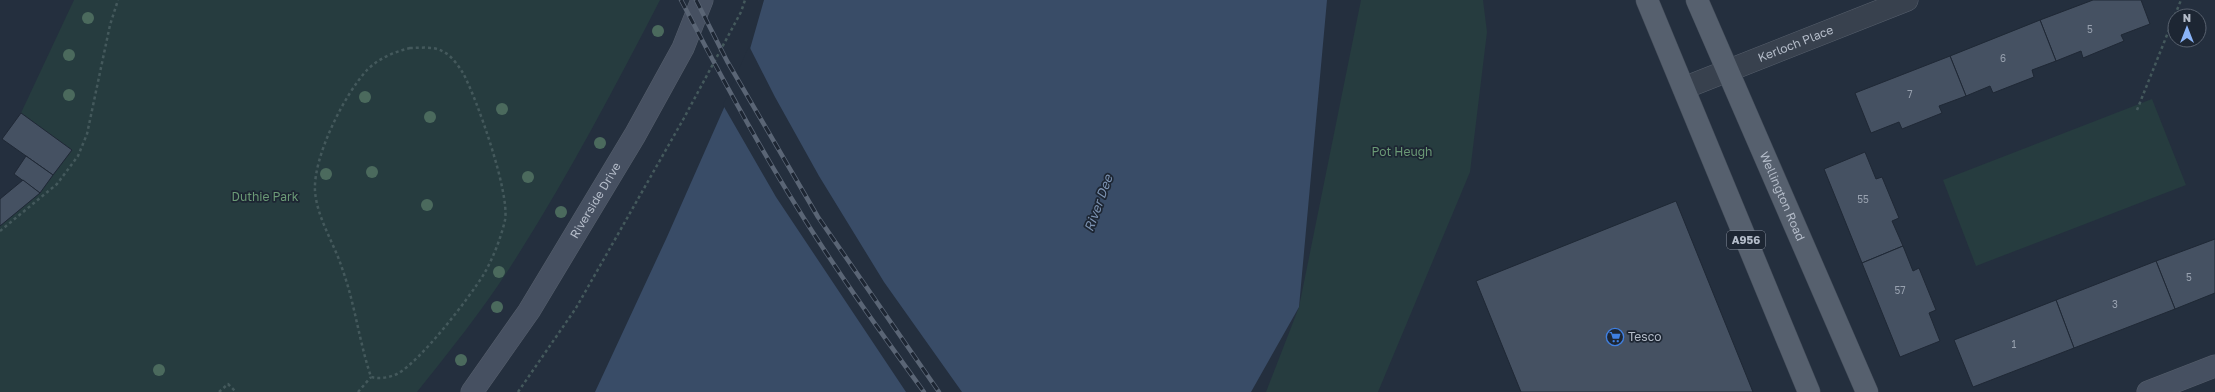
<svg xmlns="http://www.w3.org/2000/svg" width="2215" height="392" viewBox="0 0 2215 392" font-family="'Golos Text',sans-serif">
	<style>
		.green { fill: #263c3f }
		.water { fill: #394c67 }
		.pier { fill: #242f3e }
		.building { fill: #455162; stroke: #1f2835 }
		.lines { fill: none; stroke-linecap: round; stroke-linejoin: round }
		.street-casing { stroke: #565f6c; stroke-width: 23 }
		.secondary-casing { stroke: #565f6c; stroke-width: 23 }
		.primary-casing { stroke: #414a57; stroke-width: 23 }
		.path { stroke: #44595c; stroke-width: 2.5; stroke-dasharray: 3 3; stroke-linecap: butt }
		.street { stroke: #38414e; stroke-width: 22 }
		.secondary { stroke: #465061; stroke-width: 22 }
		.primary { stroke: #56606e; stroke-width: 22 }
		.rail-casing { stroke: #5a6575; stroke-width: 4.5 }
		.rail { stroke: #1d2633; stroke-width: 3; stroke-dasharray: 9; stroke-linecap: butt }
		.tree { fill: #4b6a5d }
		.labels { text-anchor: middle; stroke-width: 3.5; stroke-linejoin: round; paint-order: stroke }
		.number-label { font-size: 10px; fill: #98a1af }
		.shield { fill: #1d2633; stroke: #878f9c; stroke-width: 1 }
		.shield-label { font-size: 11px; font-weight: bold; fill: #b4bcc9 }
		.street-label { font-size: 12px; fill: #b4bcc9; stroke: #1d2633 }
		.park-label { font-size: 12px; fill: #6b9a76; stroke: #1d2633 }
		.poi-label { font-size: 12px; fill: #b4bcc9; stroke: #1d2633; text-anchor: start }
		.water-label { font-size: 13px; font-style: italic; fill: #7c92b1; stroke: #1d2633 }
	</style>
	<rect width="100%" height="100%" fill="#242f3e"/>
	<g class="green">
		<path d="M74,0h586c-47,91 -95,182 -151,269 -28,43 -60,83 -92,123h-417v-166l40,-33 32,-43 -51,-37z"/>
		<polygon points="1361,0 1483,0 1487,32 1470,172 1378,392 1266,392 1299,307"/>
		<polygon points="2152,99 2186,185 1976,266 1943,180"/>
	</g>
	<polygon class="water" points="764,0 1327,0 1299,307 1251,392 595,392 667,237 750,49"/>
	<polygon class="pier" points="749,46 775,97 819,176 884,282 962,392 906,392 776,197 723,105"/>
	<g class="building">
		<polygon points="2093,0 2141,0 2150,24 2121,35 2124,41 2083,58 2081,51 2056,61 2040,20"/>
		<polygon points="2040,20 2056,61 2032,70 2034,77 1993,93 1990,86 1966,96 1950,56"/>
		<polygon points="1950,56 1966,96 1939,106 1942,113 1902,129 1899,122 1871,133 1855,93"/>
		<polygon points="21,113 72,150 53,175 2,139"/>
		<polygon points="1865,152 1876,179 1882,177 1899,218 1892,221 1903,246 1862,263 1824,169"/>
		<polygon points="26,156 53,175 40,193 14,174"/>
		<polygon points="23,180 40,193 0,226 0,199"/>
		<polygon points="1676,201 1753,392 1521,392 1476,281"/>
		<polygon points="2215,239 2215,293 2175,309 2156,261"/>
		<polygon points="1903,246 1913,271 1919,268 1936,310 1929,313 1940,341 1900,357 1862,263"/>
		<polygon points="2156,261 2175,309 2074,348 2056,300"/>
		<polygon points="2056,300 2074,348 1973,387 1954,340"/>
	</g>
	<g class="lines">
		<defs>
			<g id="street">
				<path id="s1" d="M1684,88l223,-88"/>
			</g>
			<g id="secondary">
				<path id="s2" d="M472,392l57,-81 106,-176 48,-87 19,-48"/>
				<polyline points="2148,392 2215,366"/>
			</g>
			<g id="primary">
				<polyline points="1647,0 1809,392"/>
				<path id="s3" d="M1697,0l170,392"/>
			</g>
		</defs>
		<use href="#street" class="street-casing"/>
		<use href="#secondary" class="secondary-casing"/>
		<use href="#primary" class="primary-casing"/>
		<g class="path">
			<path d="M410,48c10,0 23,-2 32,3 9,4 16,14 21,22 14,26 47,120 42,147 -4,18 -12,38 -21,54 -15,24 -63,87 -87,100 -9,4 -18,5 -26,3 -12,-36 -16,-73 -29,-109 -8,-25 -25,-50 -27,-77 -2,-34 29,-96 52,-121 12,-12 27,-18 43,-22z"/>
			<polyline points="2137,110 2181,0"/>
			<polyline points="0,231 57,184 78,156 87,134 110,25 118,0"/>
			<polyline points="219,392 228,384 236,392"/>
			<polyline points="358,392 371,377"/>
			<polyline points="518,392 576,308 684,118 741,12 745,0"/>
		</g>
		<use href="#street" class="street"/>
		<use href="#secondary" class="secondary"/>
		<use href="#primary" class="primary"/>
		<defs>
			<g id="rail">
				<path d="M681,0c36,69 73,138 114,204 40,65 84,126 129,188"/>
				<polyline points="696,0 727,61 818,217 939,392"/>
			</g>
		</defs>
		<use href="#rail" class="rail-casing"/>
		<use href="#rail" class="rail"/>
	</g>
	<g class="tree">
		<circle cx="88" cy="18" r="6"/>
		<circle cx="658" cy="31" r="6"/>
		<circle cx="69" cy="55" r="6"/>
		<circle cx="69" cy="95" r="6"/>
		<circle cx="365" cy="97" r="6"/>
		<circle cx="502" cy="109" r="6"/>
		<circle cx="430" cy="117" r="6"/>
		<circle cx="600" cy="143" r="6"/>
		<circle cx="372" cy="172" r="6"/>
		<circle cx="326" cy="174" r="6"/>
		<circle cx="528" cy="177" r="6"/>
		<circle cx="427" cy="205" r="6"/>
		<circle cx="561" cy="212" r="6"/>
		<circle cx="499" cy="272" r="6"/>
		<circle cx="497" cy="307" r="6"/>
		<circle cx="461" cy="360" r="6"/>
		<circle cx="159" cy="370" r="6"/>
	</g>
	<defs>
		<symbol id="supermarket-ring" viewBox="-11 -11 22 22"><circle r="9.5" fill="#1d2633" stroke="#3f7fe0" stroke-width="1.5"/><path d="M-6-5.5h2.5l.6 2H6L4.5 2H-2.5L-4.4-4H-6ZM-1.5 3.2a1.3 1.3 0 1 0 .1 0ZM3 3.2a1.3 1.3 0 1 0 .1 0Z" fill="#3f7fe0"/></symbol>
	</defs>
	<g fill-rule="evenodd">
		<use href="#supermarket-ring" x="1605" y="327" width="20" height="20"/>
	</g>
	<g class="labels">
		<g class="number-label">
			<text x="2090" y="33">5</text>
			<text x="2003" y="62">6</text>
			<text x="1910" y="98">7</text>
			<text x="1863" y="203">55</text>
			<text x="2189" y="281">5</text>
			<text x="1900" y="294">57</text>
			<text x="2115" y="308">3</text>
			<text x="2014" y="348">1</text>
		</g>
		<rect class="shield" x="1727" y="231" width="38" height="18" rx="3"/>
		<g class="shield-label">
			<text x="1746" y="244">A956</text>
		</g>
		<g class="street-label">
			<text dy="4" stroke="none"><textPath href="#s1" startOffset="120">Kerloch Place</textPath></text>
			<text dy="4" stroke="none"><textPath href="#s3" startOffset="214">Wellington Road</textPath></text>
			<text dy="4" stroke="none"><textPath href="#s2" startOffset="228">Riverside Drive</textPath></text>
		</g>
		<g class="park-label">
			<text x="1402" y="156">Pot Heugh</text>
			<text x="265" y="201">Duthie Park</text>
		</g>
		<g class="poi-label">
			<text x="1628" y="341">Tesco</text>
		</g>
		<g class="water-label">
			<text transform="translate(1098 203) rotate(-70)" y="5">River Dee</text>
		</g>
	</g>
	<g transform="translate(2187 28)"><circle r="19" fill="#1d2633" stroke="#59626f"/>
	<path d="M0-3L7 15L0 10L-7 15Z" fill="#8ab4f8"/>
	<text y="-6" font-size="11" font-weight="bold" text-anchor="middle" fill="#b4bcc9">N</text>
	</g>
</svg>
